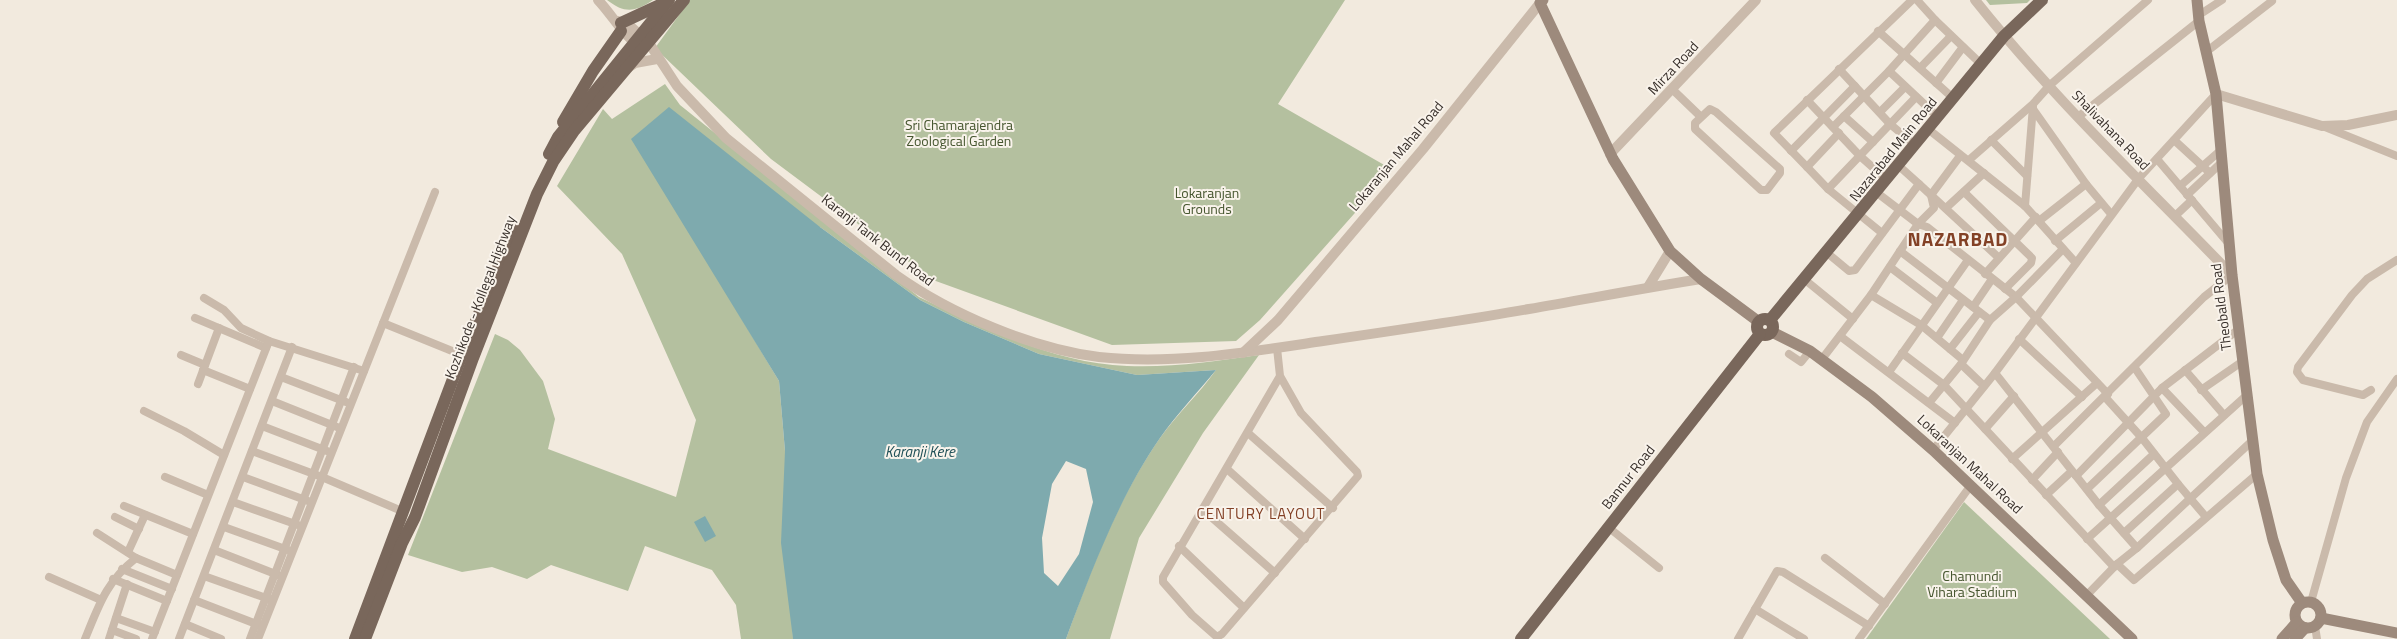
<svg xmlns="http://www.w3.org/2000/svg" width="2397" height="639" viewBox="0 0 2397 639" font-family="'Titillium Web',sans-serif">
	<style>
		.green { fill: #b4c09f }
		.water { fill: #7eaaae; fill-rule: evenodd }
		.lines { fill: none; stroke-linecap: round; stroke-linejoin: round }
		.minor { stroke: #cabaab; stroke-width: 8 }
		.tertiary { stroke: #cabaab; stroke-width: 10 }
		.secondary { stroke: #9d8a7c; stroke-width: 11 }
		.primary { stroke: #79675b; stroke-width: 12 }
		.labels { text-anchor: middle; stroke-width: 4; stroke-linejoin: round; paint-order: stroke }
		.street-label { font-size: 14px; fill: #372f2a; stroke: #f9f3eb }
		.park-label { font-size: 14px; fill: #45552e; stroke: #f9f3eb }
		.water-label { font-size: 15px; font-style: italic; fill: #215158; stroke: #f9f3eb }
		.neighbourhood-label { font-size: 15px; letter-spacing: 1px; fill: #834126; stroke: #f9f3eb }
		.district-label { font-size: 19px; font-weight: bold; letter-spacing: 1px; fill: #834126; stroke: #f9f3eb }
	</style>
	<rect width="100%" height="100%" fill="#f2eade"/>
	<g class="green">
		<path d="M607,0h46c-18,12 -28,14 -46,0z"/>
		<polygon points="690,0 1345,0 1278,104 1393,170 1260,320 1236,341 1112,345 933,280 771,159 655,48"/>
		<polygon points="1986,0 2030,0 2027,3 1990,5"/>
		<path d="M665,84l15,21 239,192c66,31 134,66 208,69 44,2 88,-5 132,-11l-56,78 -64,105 -29,101h-44c24,-67 53,-143 94,-201 17,-24 39,-44 56,-68l-79,5 -98,-21 -75,-32 -44,-22 -100,-73 -107,44 66,110 6,70 8,188h-52l-5,-34 -24,-35 -67,-24 -17,45 -77,-26 -24,14 -35,-12 -30,5 -54,-17 87,-221 13,6 12,10 23,31 12,38 -7,30 128,48 20,-77 -74,-166 -65,-68 46,-77 9,10z"/>
		<polygon points="1964,502 2110,639 1866,639"/>
	</g>
	<g class="water">
		<path d="M669,107l151,120 100,73 44,22 75,32 98,21 79,-5c-18,22 -39,44 -56,68 -40,57 -70,136 -94,201h-273l-12,-96 4,-92 -6,-70 -148,-242zM1066,461l20,8 7,33 -14,52 -21,32 -14,-13 -2,-35 10,-54z"/>
		<polygon points="705,516 716,536 705,542 694,522"/>
	</g>
	<g class="lines">
		<g class="minor">
			<polyline points="2199,15 2222,0"/>
			<polyline points="1935,20 1981,64"/>
			<polyline points="1878,31 1953,98"/>
			<polyline points="2206,52 2272,1"/>
			<polyline points="1920,68 1951,36"/>
			<polyline points="1839,69 1890,124 1915,145"/>
			<polyline points="1889,71 1938,117"/>
			<polyline points="1936,83 1963,47"/>
			<polyline points="1672,89 1700,116"/>
			<polyline points="1807,100 1860,156 1887,180"/>
			<polygon points="1710,109 1716,112 1780,169 1780,173 1767,190 1761,190 1695,129 1695,123"/>
			<polyline points="2033,109 2086,184 2111,214"/>
			<polyline points="1880,112 1905,87"/>
			<polyline points="1844,116 1873,142"/>
			<polyline points="2078,117 2199,21"/>
			<polyline points="1833,127 1889,71 1935,20 1917,0"/>
			<polyline points="2325,127 2397,156"/>
			<polyline points="1928,129 2025,206 2076,263"/>
			<polyline points="1839,133 1807,167 1774,133 1912,0"/>
			<polyline points="1991,140 2027,176"/>
			<polyline points="2174,140 2210,173"/>
			<polyline points="1791,151 1855,86"/>
			<polyline points="2157,159 2229,244"/>
			<polyline points="1969,160 2033,104 2050,85 2148,0"/>
			<polyline points="1899,166 1919,184"/>
			<polyline points="1807,167 1828,189 1882,233"/>
			<polyline points="2180,186 2221,150"/>
			<polyline points="1828,189 1916,97"/>
			<polyline points="1876,192 1918,224 1927,227 2016,297 2108,394"/>
			<polyline points="1964,192 2032,258 2031,263 2005,289"/>
			<polyline points="2187,195 2222,162"/>
			<polyline points="2025,206 2033,106"/>
			<polyline points="1946,208 1984,173"/>
			<polyline points="2175,216 2192,200"/>
			<polyline points="2039,221 2086,184"/>
			<polyline points="2055,241 2101,203"/>
			<polyline points="1900,251 1990,320"/>
			<polyline points="1826,252 1849,271 1855,270 1919,184 1999,258"/>
			<polyline points="1890,267 1936,302"/>
			<polyline points="1985,274 2036,217"/>
			<polyline points="1804,279 1853,319"/>
			<polyline points="1871,295 1921,325 1963,360"/>
			<polyline points="204,298 224,310 241,328 269,341"/>
			<polyline points="1973,307 1992,279"/>
			<polyline points="195,318 266,348"/>
			<polyline points="383,323 462,355"/>
			<polyline points="1840,336 1955,423"/>
			<polyline points="1937,338 1963,300"/>
			<polyline points="2019,339 2082,397"/>
			<polyline points="1277,348 1280,376 1301,413 1357,472 1358,476 1222,634 1217,637 1192,615 1163,582 1163,577 1280,376"/>
			<polyline points="1950,349 1979,312"/>
			<polyline points="1902,353 1944,385 2114,567"/>
			<polyline points="1789,354 1801,362 1810,351"/>
			<polyline points="181,355 205,365"/>
			<polyline points="1822,359 1871,295 1918,224 1934,208 1931,195 1960,156"/>
			<polyline points="1961,364 1984,386"/>
			<polyline points="203,370 250,389"/>
			<polyline points="2185,370 2224,415"/>
			<polyline points="1889,372 1968,260"/>
			<polyline points="1995,373 2099,505 2137,548"/>
			<polyline points="281,377 346,402"/>
			<polyline points="198,384 219,328"/>
			<polyline points="2162,388 2204,432"/>
			<polyline points="2201,390 2243,361"/>
			<polyline points="2371,390 2363,395 2303,380 2297,372 2298,367 2352,295 2367,279 2397,260"/>
			<polyline points="2105,397 2142,438 2178,484"/>
			<polyline points="272,401 337,427"/>
			<polyline points="1929,403 1961,364 1990,320 2016,297 2063,249"/>
			<polyline points="144,411 184,431 224,455"/>
			<polyline points="262,426 327,451"/>
			<polyline points="1985,429 2014,396"/>
			<polyline points="1248,433 1333,508"/>
			<polyline points="2054,446 2204,297 2232,275"/>
			<polyline points="1933,450 1995,373 2139,178 2216,94"/>
			<polyline points="252,451 322,477 404,512"/>
			<polyline points="2012,459 2097,383"/>
			<polyline points="1227,469 1305,539"/>
			<polyline points="2076,476 2162,388 2239,329"/>
			<polyline points="165,477 208,495"/>
			<polyline points="243,477 308,501"/>
			<polyline points="2032,480 2058,452"/>
			<polyline points="2087,489 2166,414 2135,368"/>
			<polyline points="2046,495 2072,471"/>
			<polyline points="233,502 298,525"/>
			<polyline points="2099,505 2154,454"/>
			<polyline points="124,506 193,534"/>
			<polyline points="1202,509 1275,573"/>
			<polyline points="115,517 139,529"/>
			<polyline points="224,527 288,550"/>
			<polyline points="1608,527 1659,568"/>
			<polyline points="97,533 136,558 177,575"/>
			<polyline points="2124,533 2178,484 2206,517"/>
			<polyline points="2087,539 2247,395"/>
			<polyline points="1179,546 1244,608"/>
			<polyline points="214,550 278,575"/>
			<polyline points="128,552 145,515"/>
			<polyline points="1825,558 1885,604"/>
			<polyline points="2117,564 2134,580 2257,474"/>
			<polyline points="122,569 172,589"/>
			<polyline points="204,576 269,599"/>
			<polyline points="49,577 101,600"/>
			<polyline points="113,579 167,601"/>
			<polyline points="2087,595 2117,564 2137,548 2252,441"/>
			<polyline points="194,600 259,625"/>
			<polyline points="2311,602 2346,478 2367,422 2397,379"/>
			<polyline points="1755,609 1804,639"/>
			<polyline points="116,618 155,632"/>
			<polyline points="185,624 221,639"/>
			<polyline points="2315,626 2317,639"/>
			<polyline points="112,630 136,639"/>
			<path d="M85,639c14,-34 21,-57 51,-81"/>
			<polyline points="109,639 127,584"/>
			<polyline points="152,639 269,341 364,371"/>
			<polyline points="179,639 292,347"/>
			<polyline points="250,639 354,367"/>
			<polyline points="258,639 435,192"/>
			<polyline points="1738,639 1777,571 1783,572 1869,626"/>
			<polyline points="1859,639 1971,485"/>
		</g>
		<g class="tertiary">
			<path d="M598,0c15,16 24,34 42,47"/>
			<path d="M1975,0c78,98 170,185 257,275"/>
			<path d="M618,21l12,5 19,17 28,43 49,52 170,137c55,39 137,74 203,82 75,8 150,-5 224,-16 69,-10 138,-20 206,-32 58,-10 115,-21 172,-30"/>
			<polyline points="629,67 635,63 657,59"/>
			<polyline points="2216,94 2322,126 2348,125 2397,115"/>
			<polyline points="1610,154 1756,0"/>
			<polyline points="1648,287 1670,251"/>
			<polyline points="1243,353 1278,320 1423,149 1540,3"/>
		</g>
		<g class="secondary">
			<polyline points="1543,0 1540,3 1613,159 1670,251 1701,279 1759,322"/>
			<polyline points="2197,0 2199,21 2216,94 2232,275 2257,474 2273,540 2286,580 2302,603"/>
			<polyline points="1772,332 1810,351 1872,397 1933,450 2132,639"/>
			<circle cx="2308" cy="615" r="13"/>
			<polyline points="2321,618 2397,633"/>
			<polyline points="2282,639 2297,622"/>
			<polyline points="2295,639 2305,628"/>
		</g>
		<g class="primary">
			<polyline points="621,23 664,3"/>
			<polyline points="563,122 593,71 621,31"/>
			<polyline points="549,154 558,137 669,0"/>
			<circle cx="1765" cy="327" r="8"/>
			<polyline points="1770,320 2004,36 2042,0"/>
			<polyline points="355,639 462,355 514,229"/>
			<polyline points="365,639 402,543 415,517 473,358 537,194 553,162 574,131 684,0"/>
			<polyline points="1521,639 1760,334"/>
		</g>
	</g>
	<g class="labels">
		<g class="street-label">
			<text transform="translate(1673 68) rotate(-47)" y="5">Mirza Road</text>
			<text transform="translate(2111 130) rotate(46)" y="5">Shalivahana Road</text>
			<text transform="translate(1893 149) rotate(-51)" y="5">Nazarabad Main Road</text>
			<text transform="translate(1396 156) rotate(-50)" y="5">Lokaranjan Mahal Road</text>
			<text transform="translate(878 240) rotate(38)" y="5">Karanji Tank Bund Road</text>
			<text transform="translate(480 297) rotate(-69)" y="5">Kozhikode - Kollegal Highway</text>
			<text transform="translate(2221 307) rotate(-97)" y="5">Theobald Road</text>
			<text transform="translate(1970 464) rotate(43)" y="5">Lokaranjan Mahal Road</text>
			<text transform="translate(1628 477) rotate(-52)" y="5">Bannur Road</text>
		</g>
		<g class="park-label">
			<text x="959" y="130">Sri Chamarajendra<tspan x="959" dy="16">Zoological Garden</tspan></text>
			<text x="1207" y="198">Lokaranjan<tspan x="1207" dy="16">Grounds</tspan></text>
			<text x="1972" y="581">Chamundi<tspan x="1972" dy="16">Vihara Stadium</tspan></text>
		</g>
		<g class="water-label">
			<text x="920" y="457">Karanji Kere</text>
		</g>
		<g class="neighbourhood-label">
			<text x="1261" y="519">CENTURY LAYOUT</text>
		</g>
		<g class="district-label">
			<text x="1958" y="246">NAZARBAD</text>
		</g>
	</g>
</svg>
